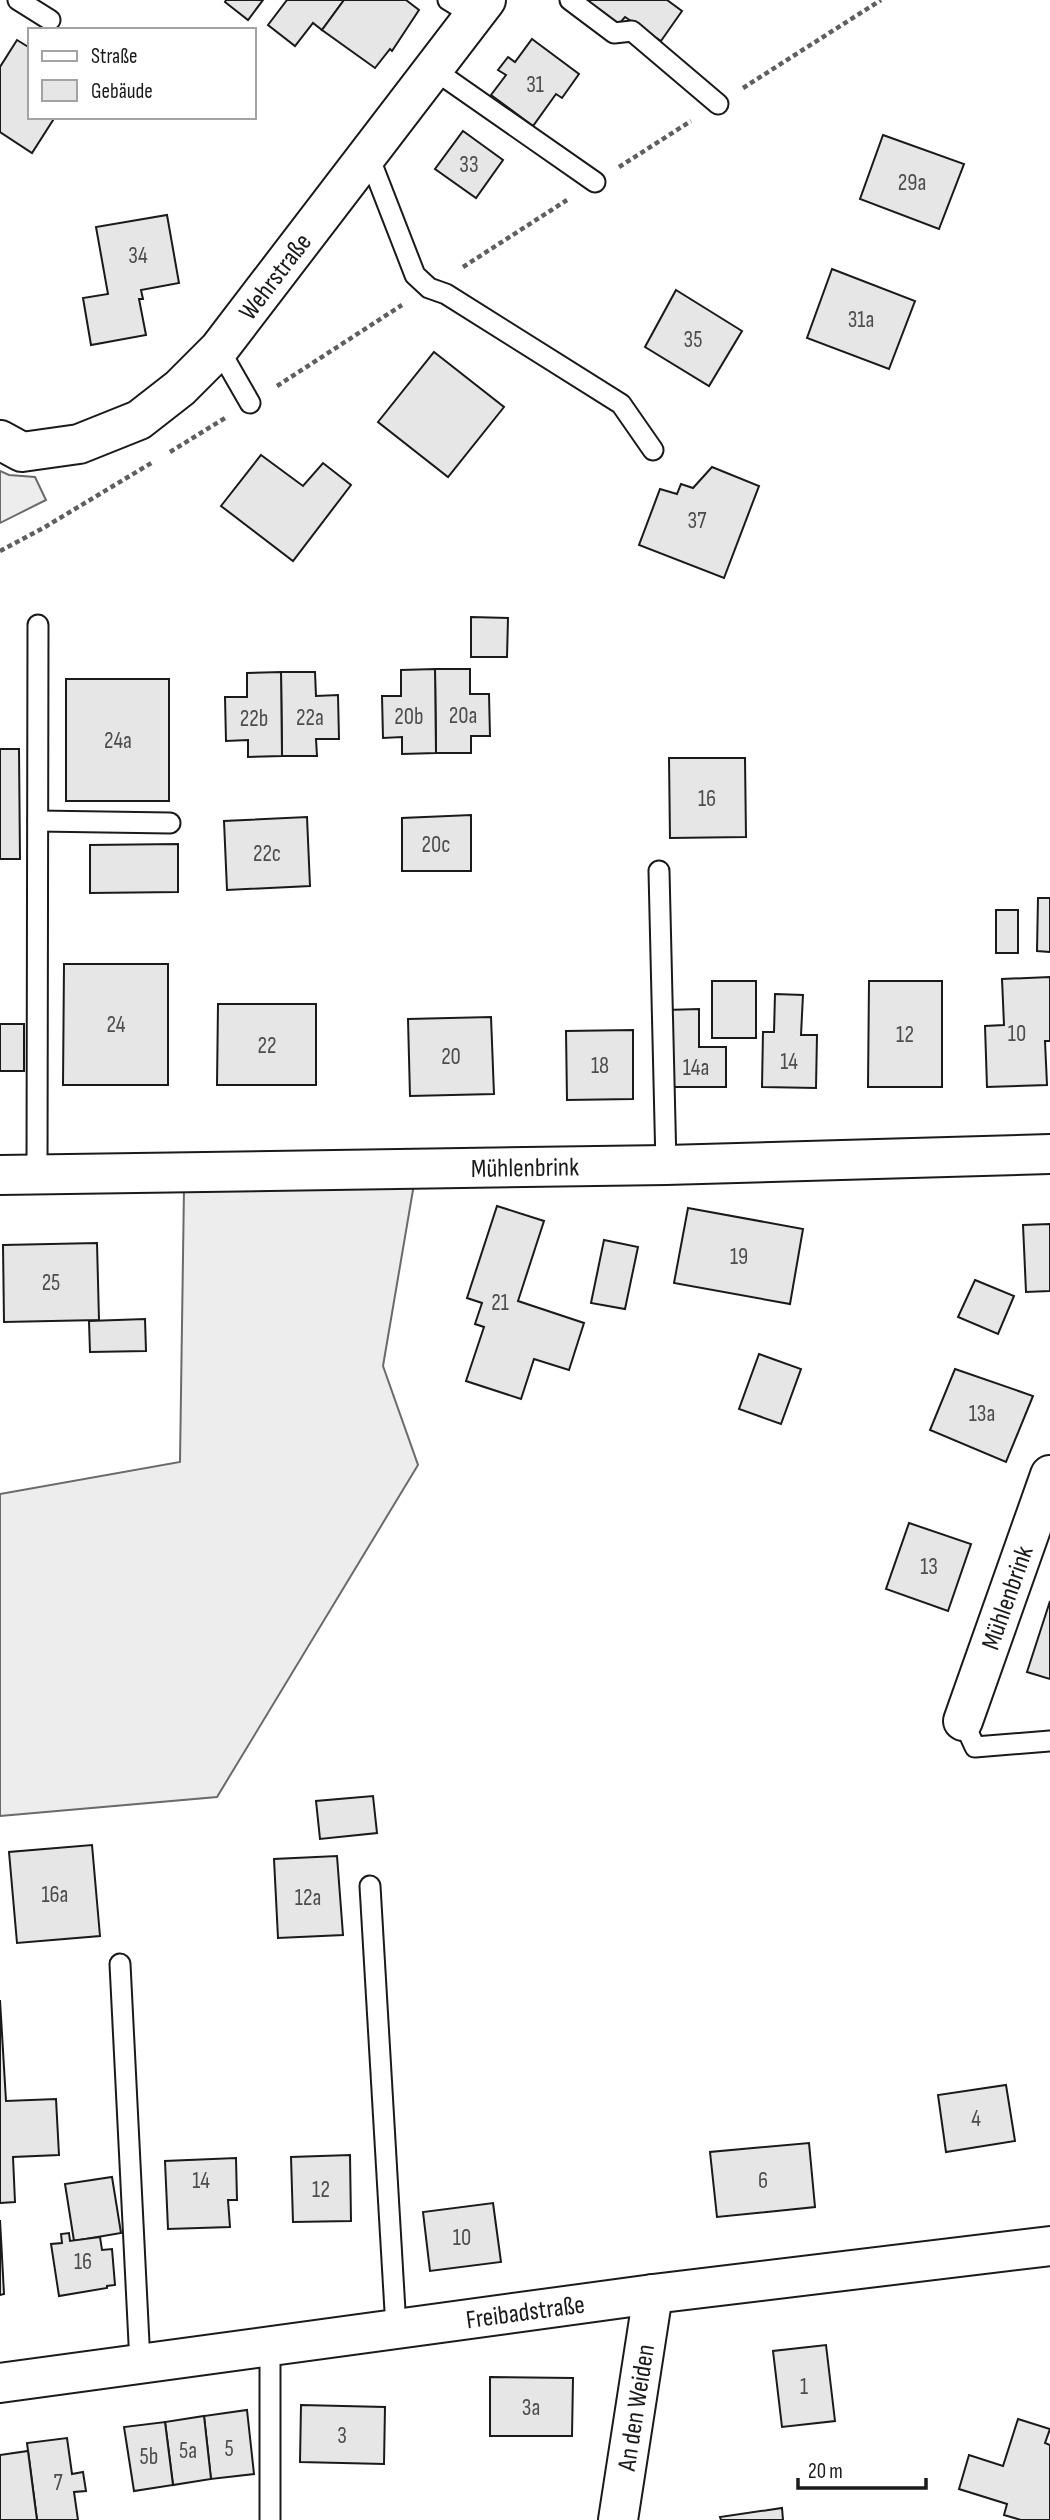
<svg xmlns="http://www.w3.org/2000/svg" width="1050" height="2520" viewBox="0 0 1050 2520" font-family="'Sofia Sans Condensed',sans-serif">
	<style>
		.built { fill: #ededed; stroke: #6a6a6a; stroke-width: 2 }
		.building { fill: #e6e6e6; stroke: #1a1a1a; stroke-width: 2 }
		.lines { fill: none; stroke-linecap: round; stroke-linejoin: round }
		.service-casing { stroke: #1a1a1a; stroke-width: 23 }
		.minor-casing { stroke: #1a1a1a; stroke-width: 42 }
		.path { stroke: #5f5f5f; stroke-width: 4.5; stroke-dasharray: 5 3.5; stroke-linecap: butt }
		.service { stroke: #fff; stroke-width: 19 }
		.minor { stroke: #fff; stroke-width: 38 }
		.labels { text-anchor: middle; stroke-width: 5; stroke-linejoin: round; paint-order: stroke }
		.number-label { font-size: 23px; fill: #4d4d4d }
		.street-label { font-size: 26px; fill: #1a1a1a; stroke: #fff }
	</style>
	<rect width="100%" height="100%" fill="#fff"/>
	<g class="built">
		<polygon points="0,471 9,475 35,477 46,500 0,523"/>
		<polygon points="414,1184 383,1366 418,1465 217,1797 0,1816 0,1494 180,1462 184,1188"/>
	</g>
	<g class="building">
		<polygon points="226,0 263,0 248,20 225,2"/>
		<polygon points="287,0 344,0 322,30 313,23 295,46 268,25"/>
		<polygon points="344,0 406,0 419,10 392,51 390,49 375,68 322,30"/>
		<polygon points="584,0 667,0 682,11 661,41 625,17 618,25"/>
		<polygon points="532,39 579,74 562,98 556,94 533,126 491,95 506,75 498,70 508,57 515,62"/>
		<polygon points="17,40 30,48 30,117 55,117 32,153 0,132 0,67"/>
		<polygon points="463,131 503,160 476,198 435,169"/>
		<polygon points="883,135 964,164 939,229 860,199"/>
		<polygon points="167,215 179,283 141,290 143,299 139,299 146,335 91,345 83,298 108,294 96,227"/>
		<polygon points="832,269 915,301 889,369 807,338"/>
		<polygon points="676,290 742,331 709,386 645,347"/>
		<polygon points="434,352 504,407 448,477 378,422"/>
		<polygon points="261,455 303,486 323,463 351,485 293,561 221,506"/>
		<polygon points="712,467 759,486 724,578 639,545 660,489 677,494 681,484 693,488"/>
		<polygon points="471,617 508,618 507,657 471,657"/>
		<polygon points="435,669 470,669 470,694 489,694 490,736 471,736 471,753 436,753"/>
		<polygon points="435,669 436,753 402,754 402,737 383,738 382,696 401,696 401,670"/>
		<polygon points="281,672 315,672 316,696 338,695 339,739 316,739 317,756 282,756"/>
		<polygon points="281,672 282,756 248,757 248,740 226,741 225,697 247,697 247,673"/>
		<rect x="66" y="679" width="103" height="122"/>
		<polygon points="0,749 19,749 20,859 0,859"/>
		<polygon points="669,758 745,758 746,837 670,838"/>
		<polygon points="471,815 471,871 402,871 402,818"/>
		<polygon points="307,817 310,886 227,890 224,821"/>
		<polygon points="178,844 178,892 90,893 90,845"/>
		<polygon points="1038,898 1050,898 1050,952 1037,951"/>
		<rect x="996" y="910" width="22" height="43"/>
		<polygon points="64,964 168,964 168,1085 63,1085"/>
		<polygon points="1050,977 1050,1041 1045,1041 1047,1085 987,1087 985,1026 1004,1025 1002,979"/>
		<rect x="712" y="981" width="44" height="57"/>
		<polygon points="869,981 942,981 942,1087 868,1087"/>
		<polygon points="775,994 803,995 801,1035 817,1035 816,1088 762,1087 763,1032 774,1032"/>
		<polygon points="218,1004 316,1004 316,1085 217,1085"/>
		<polygon points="699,1009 699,1047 726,1047 726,1087 666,1087 666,1010"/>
		<polygon points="491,1017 494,1094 410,1096 408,1019"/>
		<rect x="0" y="1024" width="24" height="47"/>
		<polygon points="633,1030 633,1099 567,1100 566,1031"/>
		<polygon points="497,1206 544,1221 518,1301 584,1323 569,1370 534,1359 521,1399 466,1381 484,1327 475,1324 482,1303 467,1298"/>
		<polygon points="688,1208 803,1229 790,1304 674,1283"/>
		<polygon points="1050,1224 1050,1291 1026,1292 1023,1225"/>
		<polygon points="604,1240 638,1247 625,1309 591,1303"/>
		<polygon points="97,1243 99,1320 4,1322 3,1245"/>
		<polygon points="975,1280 1014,1296 998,1334 958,1317"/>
		<polygon points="145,1319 146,1351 90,1352 89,1321"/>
		<polygon points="759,1354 801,1369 781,1424 739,1409"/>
		<polygon points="955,1369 1033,1396 1006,1462 930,1430"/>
		<polygon points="909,1523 971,1544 948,1611 886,1589"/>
		<polygon points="1050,1601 1050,1679 1027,1672"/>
		<polygon points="373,1796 377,1833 320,1839 316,1801"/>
		<polygon points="92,1845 100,1936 17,1943 9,1852"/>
		<polygon points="337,1856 343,1935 278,1938 274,1859"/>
		<polygon points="0,2000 6,2101 56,2099 59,2155 13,2157 15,2202 0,2203"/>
		<polygon points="1006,2085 1015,2141 946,2152 938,2095"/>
		<polygon points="809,2143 815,2207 717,2217 710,2152"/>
		<polygon points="350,2155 351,2221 293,2222 291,2157"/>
		<polygon points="236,2158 237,2200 228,2200 230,2227 168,2229 165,2161"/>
		<polygon points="112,2177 121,2233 74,2241 65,2184"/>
		<polygon points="493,2203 501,2262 430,2271 423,2212"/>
		<polygon points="0,2220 4,2294 0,2295"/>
		<polygon points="69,2233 70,2241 100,2237 102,2250 112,2249 115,2285 107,2286 107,2288 59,2296 51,2244 62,2243 61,2234"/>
		<polygon points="826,2345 835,2421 782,2427 773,2351"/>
		<polygon points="490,2377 573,2378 572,2436 490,2436"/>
		<polygon points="301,2405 385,2407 384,2464 300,2462"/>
		<polygon points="247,2410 254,2474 211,2479 204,2416"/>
		<polygon points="204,2416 211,2479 173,2485 165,2422"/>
		<polygon points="1018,2419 1050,2429 1045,2443 1050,2445 1050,2520 1021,2520 1004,2515 1007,2504 959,2489 969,2455 1003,2466"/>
		<polygon points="165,2422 173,2485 134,2491 124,2427"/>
		<polygon points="67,2438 72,2474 83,2472 86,2491 74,2492 78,2520 37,2520 27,2443"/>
		<polygon points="28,2451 37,2520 0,2520 0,2455"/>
		<polygon points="782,2508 783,2520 721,2520 720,2517"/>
	</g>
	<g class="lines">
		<defs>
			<g id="service">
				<polyline points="18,0 50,20"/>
				<polyline points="448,0 474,16"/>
				<polyline points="570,0 614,33 632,31 718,104"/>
				<polyline points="433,69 595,182"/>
				<polyline points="368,154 415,275 429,288 446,294 621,404 653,450"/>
				<polyline points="219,349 250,403"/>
				<polyline points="38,821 170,823"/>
				<polyline points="659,871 666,1165"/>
				<polyline points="37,1174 38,625"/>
				<polyline points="963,1721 975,1747 1050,1741"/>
				<polyline points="370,1886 396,2328"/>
				<polyline points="120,1964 140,2363"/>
				<polyline points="270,2520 270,2345"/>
			</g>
			<g id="minor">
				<path id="s1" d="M0,440l22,12 57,-8 60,-24 41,-32 39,-39 267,-349"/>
				<path id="s2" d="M0,1175l666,-10 384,-11"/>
				<path id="s3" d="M963,1721l87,-246"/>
				<path id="s4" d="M0,2383l653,-89 397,-48"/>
				<path id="s5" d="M618,2520l35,-226"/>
			</g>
		</defs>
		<use href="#service" class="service-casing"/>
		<use href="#minor" class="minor-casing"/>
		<g class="path">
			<polyline points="743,88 881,0"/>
			<polyline points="619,167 691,121"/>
			<polyline points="463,267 567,200"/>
			<polyline points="277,386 402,305"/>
			<polyline points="170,452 225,418"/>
			<polyline points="0,551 45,527 153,462"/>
		</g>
		<use href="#service" class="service"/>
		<use href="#minor" class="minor"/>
	</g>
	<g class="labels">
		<g class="number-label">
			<text x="535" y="92">31</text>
			<text x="469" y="172">33</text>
			<text x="912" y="190">29a</text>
			<text x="138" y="263">34</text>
			<text x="861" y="327">31a</text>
			<text x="693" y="347">35</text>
			<text x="697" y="528">37</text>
			<text x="463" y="723">20a</text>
			<text x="409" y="724">20b</text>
			<text x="310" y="725">22a</text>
			<text x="254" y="726">22b</text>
			<text x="118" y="748">24a</text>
			<text x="707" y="806">16</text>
			<text x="436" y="852">20c</text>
			<text x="267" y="861">22c</text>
			<text x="116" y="1032">24</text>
			<text x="1017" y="1041">10</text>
			<text x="905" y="1042">12</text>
			<text x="267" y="1053">22</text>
			<text x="451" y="1064">20</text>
			<text x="789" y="1069">14</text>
			<text x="600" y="1073">18</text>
			<text x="696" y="1075">14a</text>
			<text x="739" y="1264">19</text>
			<text x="51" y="1290">25</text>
			<text x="500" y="1310">21</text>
			<text x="982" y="1421">13a</text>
			<text x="929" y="1574">13</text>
			<text x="55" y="1902">16a</text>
			<text x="308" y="1905">12a</text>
			<text x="976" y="2126">4</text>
			<text x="201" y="2188">14</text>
			<text x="763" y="2188">6</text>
			<text x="321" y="2197">12</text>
			<text x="462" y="2245">10</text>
			<text x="83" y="2269">16</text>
			<text x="804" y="2394">1</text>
			<text x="531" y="2415">3a</text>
			<text x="342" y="2443">3</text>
			<text x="229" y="2456">5</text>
			<text x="188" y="2458">5a</text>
			<text x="149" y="2464">5b</text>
			<text x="58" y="2490">7</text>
		</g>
		<g class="street-label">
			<text dy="9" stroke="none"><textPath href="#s1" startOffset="346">Wehrstraße</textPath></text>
			<text dy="9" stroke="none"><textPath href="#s2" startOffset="525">Mühlenbrink</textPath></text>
			<text dy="9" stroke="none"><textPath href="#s3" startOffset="131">Mühlenbrink</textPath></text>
			<text dy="9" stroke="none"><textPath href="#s4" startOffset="530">Freibadstraße</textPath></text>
			<text dy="9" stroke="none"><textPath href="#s5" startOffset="114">An den Weiden</textPath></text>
		</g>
	</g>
	<rect x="28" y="28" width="228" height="91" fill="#ffffff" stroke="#a3a3a3" stroke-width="2"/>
	<rect x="42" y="51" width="35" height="10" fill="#ffffff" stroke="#a3a3a3" stroke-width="2"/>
	<text x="91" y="63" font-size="21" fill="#1a1a1a">Straße</text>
	<rect x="42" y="80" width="35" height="21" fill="#e6e6e6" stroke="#a3a3a3" stroke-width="2"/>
	<text x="91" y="98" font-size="21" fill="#1a1a1a">Gebäude</text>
	<path d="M798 2478v10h128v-10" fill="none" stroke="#1a1a1a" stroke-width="3.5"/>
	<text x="808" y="2478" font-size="21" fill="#1a1a1a" stroke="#ffffff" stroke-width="5" paint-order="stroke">20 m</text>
</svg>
